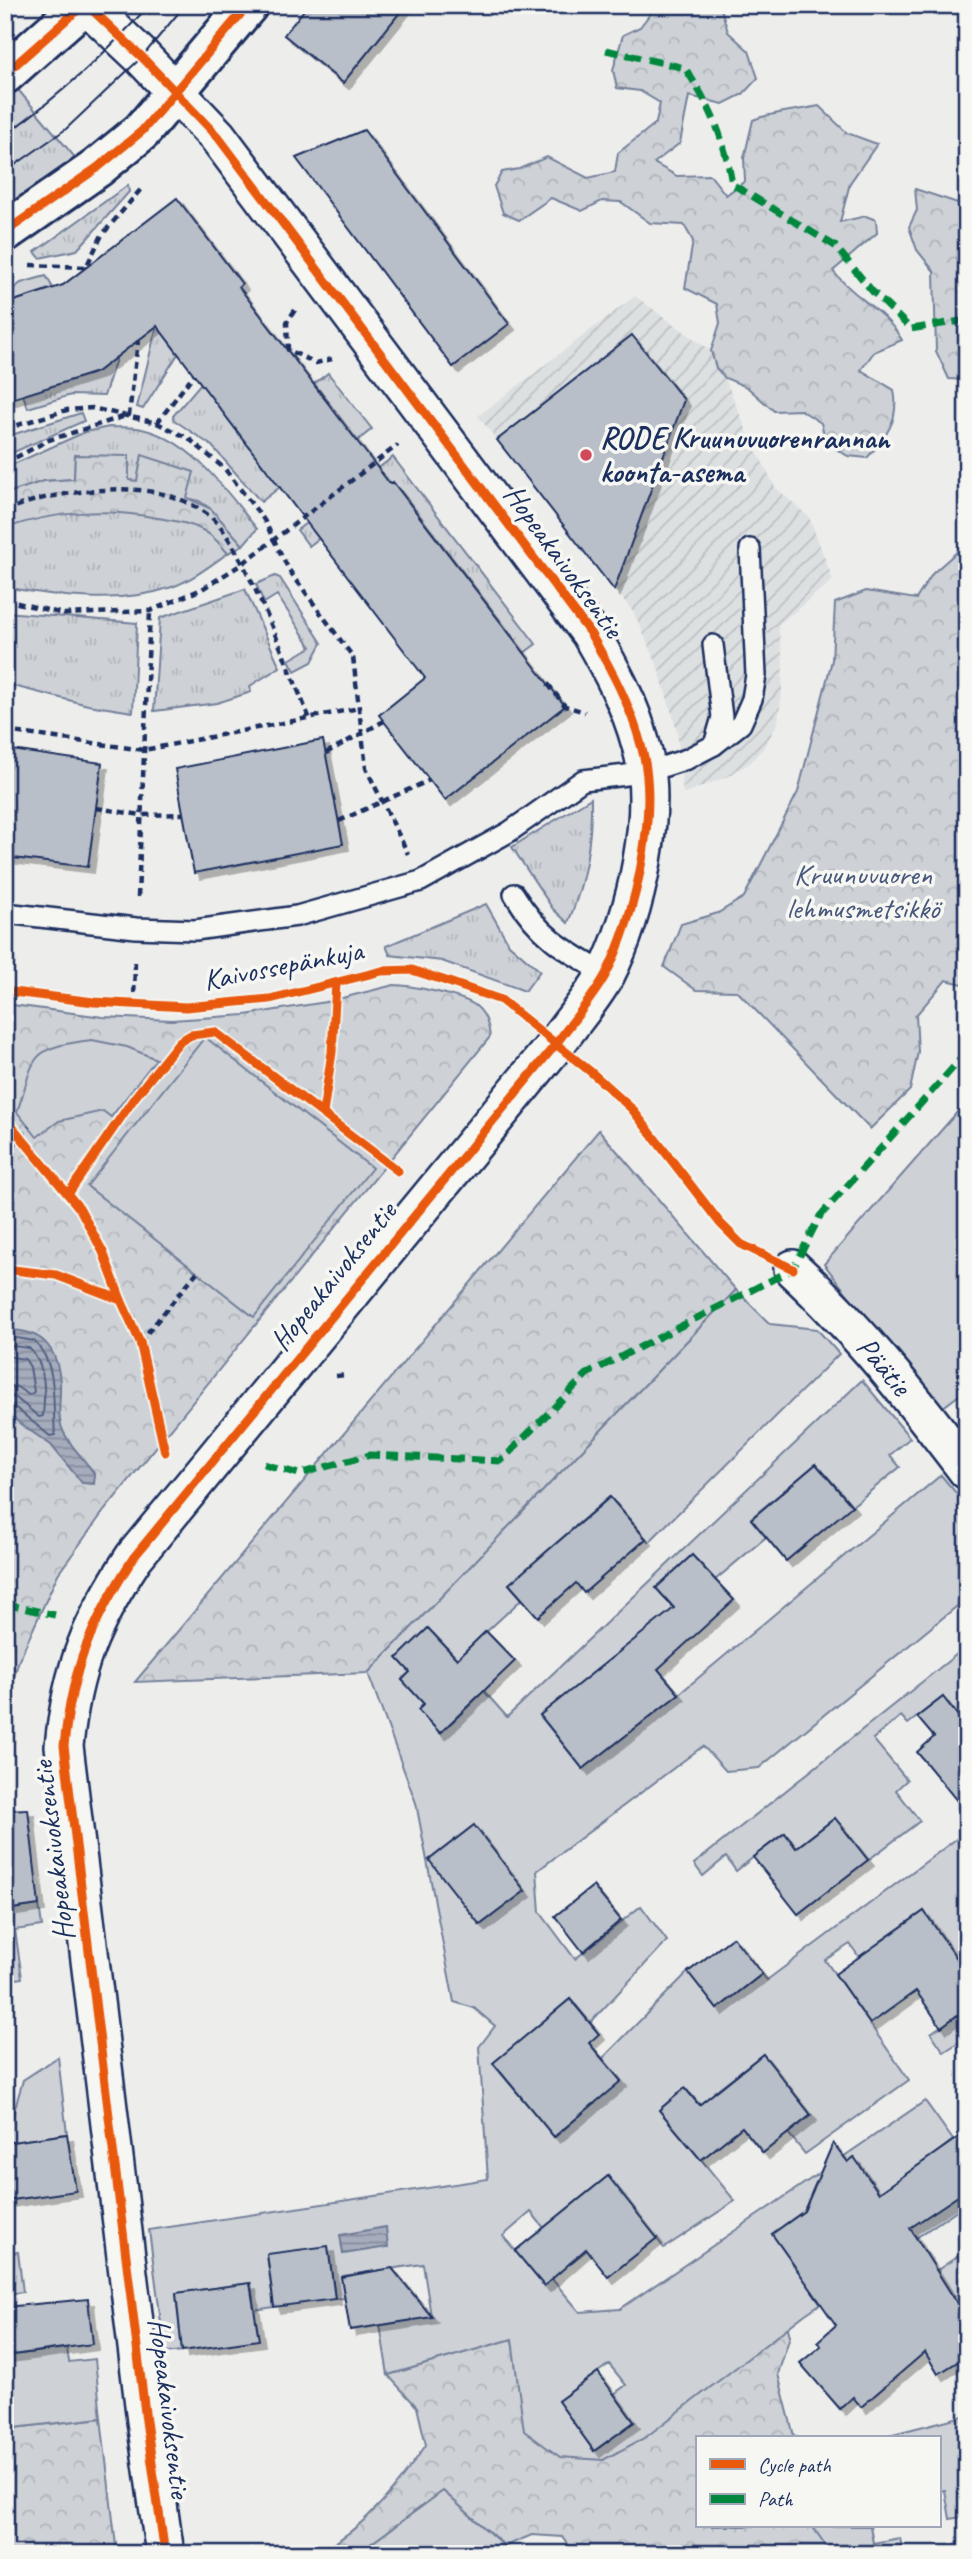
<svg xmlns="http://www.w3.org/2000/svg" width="972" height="2559" viewBox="0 0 972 2559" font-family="Caveat,sans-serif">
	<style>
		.industrial { fill: url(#industrial-furrows) }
		.grass { fill: url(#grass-tufts); stroke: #74809a; stroke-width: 2 }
		.forest { fill: url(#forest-crowns); stroke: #74809a; stroke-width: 2 }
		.garden { fill: #ced2d7; stroke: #74809a; stroke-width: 2; fill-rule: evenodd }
		.water { fill: url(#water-rules); stroke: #6e7a96; stroke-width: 2 }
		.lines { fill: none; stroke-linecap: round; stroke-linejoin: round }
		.shore { stroke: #526184; stroke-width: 2 }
		.building { fill: #b9bfc8; stroke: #1b2f5e; stroke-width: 2; filter: url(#shadow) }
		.service-casing { stroke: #1b2f5e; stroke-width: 24 }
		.minor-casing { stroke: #1b2f5e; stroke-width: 42 }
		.tertiary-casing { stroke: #1b2f5e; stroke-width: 44 }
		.path { stroke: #1b2f5e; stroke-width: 4.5; stroke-dasharray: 7 5; stroke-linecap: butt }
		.service { stroke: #f6f6f2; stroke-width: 19 }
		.minor { stroke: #f6f6f2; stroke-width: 37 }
		.tertiary { stroke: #f6f6f2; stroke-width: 38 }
		.tram { stroke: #1b2f5e; stroke-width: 2 }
		.quiet { stroke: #00873e; stroke-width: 7; stroke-dasharray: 14 7; stroke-linecap: butt }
		.cycleway-casing { stroke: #f6f6f2; stroke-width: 13 }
		.cycleway { stroke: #e8590c; stroke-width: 9 }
		.poi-dot { fill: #d1495b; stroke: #f6f6f2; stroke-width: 2.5 }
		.labels { text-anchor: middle; stroke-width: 7; stroke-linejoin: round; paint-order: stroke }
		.poi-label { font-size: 30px; font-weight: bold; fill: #1b2f5e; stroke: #f6f6f2; text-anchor: start }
		.street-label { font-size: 30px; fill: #1b2f5e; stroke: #f6f6f2 }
		.park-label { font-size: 30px; fill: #48587c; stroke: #f6f6f2 }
	</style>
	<defs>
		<pattern id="industrial-furrows" width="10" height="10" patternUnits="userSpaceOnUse" patternTransform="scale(1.75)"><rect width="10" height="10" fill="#dde0e1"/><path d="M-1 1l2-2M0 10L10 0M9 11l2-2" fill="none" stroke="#bdc0c3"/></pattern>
		<pattern id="grass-tufts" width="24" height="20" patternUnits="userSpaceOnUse" patternTransform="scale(1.75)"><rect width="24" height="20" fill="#ced2d7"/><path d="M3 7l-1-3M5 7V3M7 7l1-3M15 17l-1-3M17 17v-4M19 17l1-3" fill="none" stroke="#b0b5bb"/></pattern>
		<pattern id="forest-crowns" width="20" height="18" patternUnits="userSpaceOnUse" patternTransform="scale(1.75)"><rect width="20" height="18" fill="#ced2d7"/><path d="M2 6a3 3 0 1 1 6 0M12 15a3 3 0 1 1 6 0" fill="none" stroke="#b0b5bb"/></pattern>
		<pattern id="water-rules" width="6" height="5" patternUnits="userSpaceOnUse" patternTransform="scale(1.75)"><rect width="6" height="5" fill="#a5acbc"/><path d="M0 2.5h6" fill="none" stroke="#868c9c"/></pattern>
		<filter id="shadow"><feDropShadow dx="6" dy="6" stdDeviation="0" flood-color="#0004"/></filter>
	</defs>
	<rect width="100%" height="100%" fill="#edeeec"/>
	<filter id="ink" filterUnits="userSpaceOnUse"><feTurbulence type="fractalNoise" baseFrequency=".0143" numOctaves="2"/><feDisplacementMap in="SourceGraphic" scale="14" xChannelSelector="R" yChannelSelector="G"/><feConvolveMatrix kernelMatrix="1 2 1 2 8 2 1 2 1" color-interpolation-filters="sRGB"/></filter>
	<g filter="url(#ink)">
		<polygon class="industrial" points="635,296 711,351 716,368 725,378 748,434 775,487 809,517 833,580 778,625 783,659 782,692 778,722 765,746 750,763 727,777 683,794 677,730 657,665 634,613 478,416"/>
		<g class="grass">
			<polygon points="15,86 78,161 5,208 5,94"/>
			<polygon points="128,185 129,192 77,250 40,258 35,252"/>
			<polygon points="46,276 53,288 5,304 5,295 21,283"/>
			<polygon points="157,325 178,354 143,409 137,407"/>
			<polygon points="117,356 104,396 71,395 28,408 23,395"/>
			<polygon points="328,373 372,429 357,441 350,432 261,502 212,446 174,420 173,416 201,383 258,457 329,402 314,384"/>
			<polygon points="81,413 84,421 5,456 5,437"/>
			<path d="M109,427c10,1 23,-1 33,2 51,12 84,62 115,100l-14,16 -32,-36 -12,-8 -12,-3 -45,-42 -5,25 -8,-1 -54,-25 -1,24 -30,2 -39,13v-26l80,-36z"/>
			<polygon points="393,457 536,644 524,653 393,482 309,546 297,530"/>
			<path d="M80,511c40,1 94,-1 129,23 7,4 13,13 19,19 -17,12 -36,27 -56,34 -52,18 -113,10 -167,0v-59l31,-10z"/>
			<polygon points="275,576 280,578 322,643 312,662 295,671 289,660 311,647 277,595 264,603 256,584"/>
			<polygon points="245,589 280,667 250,686 251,692 217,703 154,711 160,618"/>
			<polygon points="5,612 137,623 133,712 88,705 5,684"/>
			<path d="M591,798c1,44 -6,84 -23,125l-15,-14 -41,-62z"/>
			<polygon points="486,904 509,944 540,971 525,991 442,961 390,955 386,946"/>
		</g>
		<g class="forest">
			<path d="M650,5h70l8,27 21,19 9,27 -15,16 -20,10 -34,-8 -9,47 -26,20 23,13 33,-1 16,20 19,-14 -1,-23 9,-38c16,-7 48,-10 66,-14l28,27 30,11 -27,39 -10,39 26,-6 10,4 1,13 -44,38c23,29 50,37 69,69l-28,12 -13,18 33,20c6,30 -8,47 -27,68l-19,-2 -22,-13 -5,-20 -20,-13 -27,1 -27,-24 -22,-9 -9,-10 -5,-17 9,-28 -3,-19 -32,-16 8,-47 -9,-16 -34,-2 -29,-21 -19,-1 -20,10 -31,-13 -32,22 -16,-7 -9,-27 8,-14 17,-3 28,-12 41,21 27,-6 3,-19 38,-30 4,-20 -20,-12 -23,-3 -4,-18 10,-35 17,-8 13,-17z"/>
			<polygon points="915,189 967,206 967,380 949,379 936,351 934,271 917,250 909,227 917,210"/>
			<path d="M75,455l54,1v24l8,1 5,-26 52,17 -7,26 24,11 32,36 -15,8c-6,-6 -12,-14 -19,-19 -14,-10 -34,-13 -51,-16 -53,-10 -101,-7 -153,10v-34l39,-13 30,-2z"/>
			<polygon points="967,543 967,985 946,980 916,1015 918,1052 910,1090 870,1129 737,991 696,990 664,967 681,924 718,913 744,897 798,792 832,660 835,603 866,591 916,599 933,573"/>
			<path d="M394,985c17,0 69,11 82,21 10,8 13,19 14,31l-386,474 -46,63 -39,86 -8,27 -6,1v-684l98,13 69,3 73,-5 81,-13z"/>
			<polygon points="599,1130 736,1290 368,1673 135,1682"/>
			<path d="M778,2291l12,45 -12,38 16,62 5,2h-102v88h155l-2,28h-275l-12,-17 -31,-2 -27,11 -62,-55 -86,63h-42c48,-23 81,-66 111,-109l-9,-38 -29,-32 124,-36 13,92 78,29z"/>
			<polygon points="101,2418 117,2554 5,2554 5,2429"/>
		</g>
		<g class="garden">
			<polygon points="205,1037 372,1168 254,1317 87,1186"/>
			<path d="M92,1040l35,7 29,12 -45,58 -8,-6 -44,10 -22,16 -20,-25c19,-54 8,-64 75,-72z"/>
			<polygon points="967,1101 967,1389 938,1411 824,1264"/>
			<path d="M736,1290l34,34 47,5 22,25 -190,188 -40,-45 -100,87 13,15 -65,60 -47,13 -8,7 22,25 -5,6 22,23 43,-42 23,26 355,-337 48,58 -20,17 10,12 -48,39 -36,-42 -65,54 15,19 -51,43 -23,-25 -36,33 41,45 -157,83 42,52 97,-74 262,-219 26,31v92l-208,170 -33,3 -23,-25 -166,125 3,41 35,47 66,-53 26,35 -77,82 -20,-24 -77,65 62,73 65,-56 -18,-22 86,-87 29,37 45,-35 5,6 200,-149v118l-12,8 -31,-46 -43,30 35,51 -22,15 -44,-63 -25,16 84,120 -104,74 -17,-21 23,-18 -48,-61 -49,38 27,34 -14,13 -42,-51 -25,21 75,92 -71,47 -56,-72 -48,39 27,35 -15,12 -41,-50 -28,24 41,49 8,-6 28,33 40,-3 305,-208 28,39 -22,17 27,39 9,-6v13l-163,112 -158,122 -43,23 -43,-3 -36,-26 -12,-92 -124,36 -8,-50 51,-9 -8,-52 -81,12 3,22 -10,1 -7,-52 -61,8 7,52 -20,3 -3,-27 -75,10 6,58 -17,2 -16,-123 339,-51 -9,-132 16,-21 -21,-18 -20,-6 -38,-199 -48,-130zM854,2158l52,73 -100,51 -34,-48 32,-23 11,-26zM609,2364l17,21 -12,9 20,28 -40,29 -36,-50z"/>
			<polygon points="967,1646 967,1706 957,1714 943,1697 908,1724 901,1716 873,1739 907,1780 896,1790 920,1821 868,1860 835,1818 796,1848 784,1833 736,1871 726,1857 703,1876 694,1864"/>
			<polygon points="39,1905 42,1926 15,1930 22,1978 5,1981 5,1910"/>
			<polygon points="967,2008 967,2037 944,2052 931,2033"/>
			<polygon points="58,2057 67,2134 5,2143 23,2080"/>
			<polygon points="967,2250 967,2289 953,2297 936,2271"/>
			<polygon points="18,2252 23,2292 5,2294 5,2254"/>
			<polygon points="67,2348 69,2362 95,2359 101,2418 5,2429 5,2356"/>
			<polygon points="967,2415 967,2516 950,2519 945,2490 939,2491 939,2438 877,2438"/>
			<polygon points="443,2491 513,2554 471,2554 461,2543 448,2554 357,2554"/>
			<polygon points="812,2526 870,2526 873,2543 900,2538 903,2554 832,2554"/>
		</g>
		<g class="water">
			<path d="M5,1330c36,-1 52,16 55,52 1,14 -3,30 1,43 5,18 24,34 34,50l-1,9 -12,-1 -31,-38 -32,-22 -14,-15z"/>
			<polygon points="386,2227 388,2247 343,2254 340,2235"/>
		</g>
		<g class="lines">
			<g class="shore">
				<path d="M5,1336l29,5c25,24 18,63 21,94l-5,1 -38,-31 -7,-1"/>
				<path d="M5,1345l24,3c18,18 16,45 14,68l-4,1 -23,-19 -11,-3"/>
				<polyline points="5,1356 25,1359 30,1367 34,1392 29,1395 17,1387 5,1385"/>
			</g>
		</g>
		<g class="building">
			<polygon points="308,5 406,5 343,83 284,35"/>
			<polygon points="364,130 509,324 453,367 296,158"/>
			<polygon points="177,198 242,284 239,287 357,441 390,484 393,482 565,706 445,800 379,715 425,678 157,326 97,372 5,401 5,304 63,285"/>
			<polygon points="632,335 684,400 614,590 497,440"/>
			<polygon points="323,740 343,844 194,873 175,769"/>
			<polygon points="5,749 102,763 88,867 5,857"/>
			<polygon points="816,1464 852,1506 786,1561 751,1519"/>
			<polygon points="610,1497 646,1539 584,1593 576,1583 538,1617 509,1584"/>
			<polygon points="692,1555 734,1600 658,1669 679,1694 583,1769 540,1715 674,1608 656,1588"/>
			<polygon points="428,1628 457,1659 486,1631 515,1661 440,1733 418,1710 424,1704 402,1680 410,1672 397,1658"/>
			<polygon points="943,1697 958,1716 967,1708 967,1813 917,1752 934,1737 917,1717"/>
			<polygon points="28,1809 39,1905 5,1910 5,1810"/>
			<polygon points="835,1818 868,1860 798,1914 753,1857 785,1833 796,1848"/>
			<polygon points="474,1825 525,1891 480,1925 429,1860"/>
			<polygon points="593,1886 621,1920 583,1952 555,1916"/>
			<polygon points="924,1911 967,1973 967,2008 941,2027 916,1991 870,2024 835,1974"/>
			<polygon points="733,1937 762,1974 717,2009 688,1972"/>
			<polygon points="570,1999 599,2034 589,2043 621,2081 554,2137 493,2063"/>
			<polygon points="763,2054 811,2115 763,2153 742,2127 701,2160 659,2110 685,2088 699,2105"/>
			<polygon points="967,2131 967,2190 910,2228 967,2319 967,2356 938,2374 925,2352 861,2407 853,2397 840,2409 800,2363 821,2346 817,2342 836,2325 772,2234 804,2211 833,2143 848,2162 854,2157 879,2193"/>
			<polygon points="67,2134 76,2191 5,2201 5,2143"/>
			<polygon points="608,2176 657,2238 608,2277 586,2249 544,2286 515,2251"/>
			<polygon points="328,2246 335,2299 274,2307 267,2254"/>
			<polygon points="392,2268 432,2317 350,2330 341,2277"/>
			<polygon points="250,2283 259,2340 182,2351 176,2293"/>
			<polygon points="88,2299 93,2344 5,2356 5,2307"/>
			<polygon points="598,2372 634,2422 594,2451 558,2401"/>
		</g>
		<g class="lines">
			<defs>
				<g id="service">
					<polyline points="713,645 722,717 714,745"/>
					<path d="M514,894c25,42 50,56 92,80"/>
					<polyline points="5,913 136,928 195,930 297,916 421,881 509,832 583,780 644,773 687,759 714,745 741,724 752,699 756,675 750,549"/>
				</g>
				<g id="minor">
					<path d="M87,5l55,52 76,80 372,496c21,36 40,71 51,112 19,63 -5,171 -35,229 -13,24 -34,47 -50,70l-422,513c-43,66 -62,110 -70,189l82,675 19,133"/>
					<path d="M793,1269c65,60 120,130 174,201"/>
				</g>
				<g id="tertiary">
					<polyline points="5,74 83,5"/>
					<polyline points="5,232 97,168 142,131 248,5"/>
				</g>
			</defs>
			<use href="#service" class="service-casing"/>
			<use href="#minor" class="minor-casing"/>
			<use href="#tertiary" class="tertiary-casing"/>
			<g class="path">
				<polyline points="30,265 86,267 102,235 141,189"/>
				<polyline points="295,310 287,322 288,350 316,363 332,359"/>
				<polyline points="157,423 194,374"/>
				<polyline points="5,429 67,410 92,408 157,423 188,438 225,469 264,520 289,570 353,657 366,768 408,854"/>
				<polyline points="5,463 49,440 129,415 138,341"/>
				<path d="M5,511c32,-14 65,-19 99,-21 38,-3 76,3 107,27 32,26 80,159 99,202"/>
				<polyline points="5,600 64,614 150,611 202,589 242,564 398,445"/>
				<polyline points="548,684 565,706 585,712"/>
				<polyline points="5,731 144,750 359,708"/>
				<polyline points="326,753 384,721"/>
				<polyline points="96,808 142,815 183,814"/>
				<polyline points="339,821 430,780"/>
				<polyline points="138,897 150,611"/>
				<polyline points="134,1005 135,958"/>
				<polyline points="131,1093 135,1097"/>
				<polyline points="13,1146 29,1127"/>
				<polyline points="140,1342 197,1272"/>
				<polyline points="336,1376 347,1375"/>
			</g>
			<use href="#service" class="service"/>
			<use href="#minor" class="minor"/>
			<use href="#tertiary" class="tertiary"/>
			<g class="tram">
				<path d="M5,135c53,-38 101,-81 144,-130"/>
				<polyline points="5,172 66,129 142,57 185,5"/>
			</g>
			<g class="quiet">
				<path d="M606,50l79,18c26,39 39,69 47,116l103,62 38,46 38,37 56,-9"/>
				<polyline points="264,1464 299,1474 370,1455 501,1461 587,1374 793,1269 820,1216 967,1052"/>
				<polyline points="5,1604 55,1615"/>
				<polyline points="120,2554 126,2551"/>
			</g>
			<defs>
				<g id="cycleway">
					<path d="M87,5l55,52 76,80 372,496c21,36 40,71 51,112 19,63 -5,171 -35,229 -13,24 -34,47 -50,70l-422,513c-43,66 -62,110 -70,189l82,675 19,133"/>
					<polyline points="5,74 83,5"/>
					<polyline points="5,232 97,168 142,131 248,5"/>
					<polyline points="5,991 94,1002 186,1007 270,999 382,971 412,970 443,980 501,1000 591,1072 632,1109 720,1223 741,1244 793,1269"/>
					<polyline points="323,1113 332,1052 336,983"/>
					<polyline points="5,1118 80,1209 103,1252 121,1300"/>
					<polyline points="68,1194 135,1097 179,1042 191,1035 215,1032 398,1171"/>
					<polyline points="5,1269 56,1275 121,1300 140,1342 165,1452"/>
				</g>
			</defs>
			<use href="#cycleway" class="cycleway-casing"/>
			<use href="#cycleway" class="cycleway"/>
		</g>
	</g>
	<circle class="poi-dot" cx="586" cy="455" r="7"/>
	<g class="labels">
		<g class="poi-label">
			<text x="600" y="448">RODE Kruunuvuorenrannan<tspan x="600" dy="34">koonta-asema</tspan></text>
		</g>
		<g class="street-label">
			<text transform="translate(564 561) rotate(54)" y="10">Hopeakaivoksentie</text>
			<text transform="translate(283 965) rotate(-11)" y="10">Kaivossepänkuja</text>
			<text transform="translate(333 1276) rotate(-51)" y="10">Hopeakaivoksentie</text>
			<text transform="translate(884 1366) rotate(50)" y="10">Päätie</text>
			<text transform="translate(53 1851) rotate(-97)" y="10">Hopeakaivoksentie</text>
			<text transform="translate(170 2408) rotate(83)" y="10">Hopeakaivoksentie</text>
		</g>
		<g class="park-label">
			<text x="863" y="884">Kruunuvuoren<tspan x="863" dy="34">lehmusmetsikkö</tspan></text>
		</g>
	</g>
	<rect width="972" height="2559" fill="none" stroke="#f6f6f2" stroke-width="28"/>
	<rect x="14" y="14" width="944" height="2531" fill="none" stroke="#1b2f5e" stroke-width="2.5" filter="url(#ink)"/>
	<rect x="696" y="2436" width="245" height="91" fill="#f6f6f2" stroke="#9ea6b7" stroke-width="2"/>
	<rect x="710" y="2459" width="35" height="10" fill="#e8590c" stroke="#9ea6b7" stroke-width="2"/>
	<text x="758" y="2472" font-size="21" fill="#1b2f5e">Cycle path</text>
	<rect x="710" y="2494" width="35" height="10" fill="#00873e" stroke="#9ea6b7" stroke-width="2"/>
	<text x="758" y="2506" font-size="21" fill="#1b2f5e">Path</text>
</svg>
